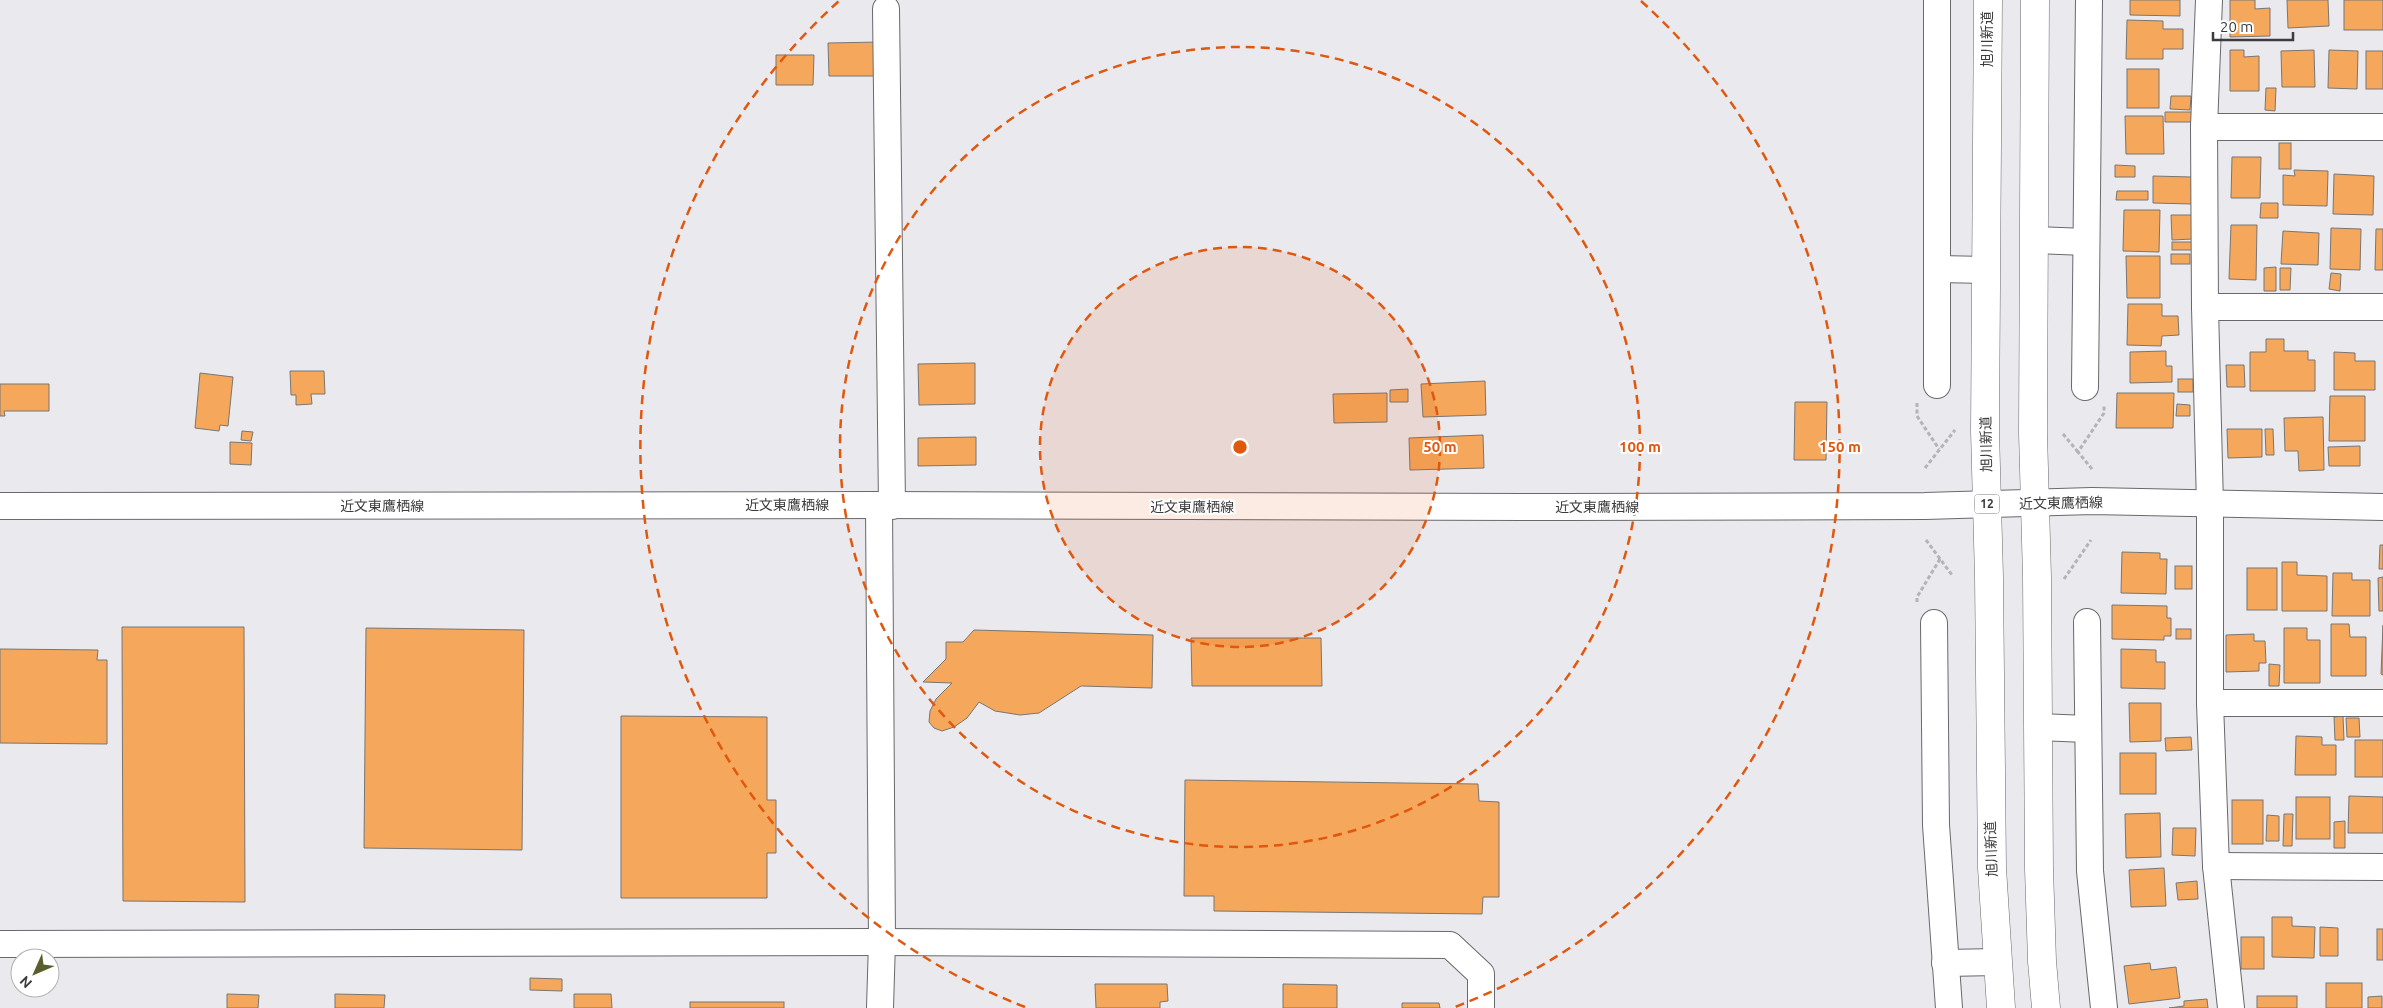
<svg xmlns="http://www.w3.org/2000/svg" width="2383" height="1008" viewBox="0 0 2383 1008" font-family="Ubuntu,'Noto Sans JP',sans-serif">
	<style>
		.building { fill: #f5a85c; stroke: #797572 }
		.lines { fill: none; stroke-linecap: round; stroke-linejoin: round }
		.minor-casing { stroke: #69686d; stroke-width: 28 }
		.highway-casing { stroke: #69686d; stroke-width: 29 }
		.path { stroke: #b4b3b7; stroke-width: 3; stroke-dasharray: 4 2.5; stroke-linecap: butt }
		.minor { stroke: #fff; stroke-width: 26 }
		.highway { stroke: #fff; stroke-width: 28 }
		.ring { fill: none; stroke: #df580e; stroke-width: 2.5; stroke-dasharray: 9 6 }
		.labels { text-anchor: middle; stroke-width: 4; stroke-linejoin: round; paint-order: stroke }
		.shield { fill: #fff; stroke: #767677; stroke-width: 1 }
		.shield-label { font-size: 12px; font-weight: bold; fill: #3c3b3d }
		.street-label { font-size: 14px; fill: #3c3b3d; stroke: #fff }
		.centre { fill: #df580e; stroke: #fff; stroke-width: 2.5 }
		.ring-label { font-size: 15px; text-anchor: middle; font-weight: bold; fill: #df580e; stroke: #fff; stroke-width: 4; stroke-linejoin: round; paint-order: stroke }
	</style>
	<rect width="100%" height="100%" fill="#eae9ee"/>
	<g class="building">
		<polygon points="2130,0 2180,0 2180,16 2130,15"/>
		<polygon points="2230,0 2255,0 2255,9 2270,8 2270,36 2230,37"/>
		<polygon points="2287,0 2328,0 2329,26 2288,28"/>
		<rect x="2344" y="0" width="39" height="30"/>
		<polygon points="2127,20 2163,21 2163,29 2183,29 2183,49 2163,49 2163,59 2126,59"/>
		<polygon points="880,42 881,76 829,76 828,43"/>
		<polygon points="2230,50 2244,50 2244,57 2259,56 2259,91 2230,91"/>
		<polygon points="2314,50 2315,87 2282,87 2281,51"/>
		<polygon points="2329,50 2358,51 2357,89 2328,88"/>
		<rect x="2366" y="51" width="17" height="38"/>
		<polygon points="776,55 814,55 813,85 776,85"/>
		<rect x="2127" y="69" width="32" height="39"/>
		<polygon points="2266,88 2276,88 2275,111 2265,110"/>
		<polygon points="2171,96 2191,96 2190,110 2170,109"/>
		<polygon points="2165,112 2192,112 2193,122 2165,122"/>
		<polygon points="2125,116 2163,116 2164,154 2126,154"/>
		<rect x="2279" y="143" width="12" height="26"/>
		<polygon points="2232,157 2261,157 2260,198 2231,198"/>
		<polygon points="2115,165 2135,166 2135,177 2115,177"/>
		<polygon points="2294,170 2328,171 2327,206 2283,205 2283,175 2295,176"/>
		<polygon points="2334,174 2374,176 2373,215 2333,214"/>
		<polygon points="2153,176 2192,177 2192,204 2153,203"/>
		<polygon points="2117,191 2148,191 2148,200 2116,200"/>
		<polygon points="2261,203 2278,203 2278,218 2260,218"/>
		<polygon points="2124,210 2160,210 2159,252 2123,251"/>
		<polygon points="2171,215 2193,215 2193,239 2172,240"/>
		<polygon points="2231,225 2257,225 2256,280 2229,279"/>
		<polygon points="2331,228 2361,229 2360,270 2330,269"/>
		<polygon points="2376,229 2383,229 2383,270 2375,270"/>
		<polygon points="2283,231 2319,233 2318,265 2281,264"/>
		<rect x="2172" y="242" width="21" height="8"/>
		<rect x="2171" y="254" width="19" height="10"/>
		<polygon points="2126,256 2160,256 2160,298 2127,298"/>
		<polygon points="2276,267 2276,291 2264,291 2264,268"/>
		<polygon points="2280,268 2291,268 2290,290 2280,290"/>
		<polygon points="2331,273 2341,274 2340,291 2329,289"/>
		<polygon points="2128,304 2162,304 2162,316 2178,316 2179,335 2162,336 2161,346 2127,345"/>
		<polygon points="2266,339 2284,339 2284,351 2308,351 2308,360 2315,360 2315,391 2250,391 2250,352 2266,352"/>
		<polygon points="2166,351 2166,366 2172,366 2172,382 2130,383 2130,352"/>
		<polygon points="2334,352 2355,353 2355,361 2375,361 2375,390 2334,390"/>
		<polygon points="975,363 975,404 919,405 918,364"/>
		<polygon points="2226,365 2244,365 2245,387 2227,387"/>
		<polygon points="290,371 324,371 325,394 311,394 312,404 296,405 296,395 291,395"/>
		<polygon points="200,373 233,377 228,426 220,425 219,431 195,428"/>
		<rect x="2178" y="379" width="15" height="13"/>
		<polygon points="1485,381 1486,415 1423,417 1421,384"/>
		<polygon points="0,384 49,384 49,411 4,411 5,416 0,416"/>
		<polygon points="1408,389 1408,402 1390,402 1390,390"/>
		<polygon points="1387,393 1387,422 1334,423 1333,394"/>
		<polygon points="2117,393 2174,393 2173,428 2116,428"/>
		<polygon points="2330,396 2365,396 2365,441 2329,441"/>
		<polygon points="1795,402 1827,402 1826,460 1794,460"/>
		<polygon points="2177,404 2190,405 2190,416 2176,416"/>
		<polygon points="2323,417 2324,470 2299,471 2298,451 2285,451 2284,418"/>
		<polygon points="2227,429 2262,429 2262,457 2228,458"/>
		<polygon points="2265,429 2273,429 2274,455 2266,455"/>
		<polygon points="242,431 253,432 251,441 241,440"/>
		<polygon points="1483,435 1484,468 1410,470 1409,438"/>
		<polygon points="976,437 976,465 918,466 918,438"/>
		<polygon points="230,442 252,443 251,465 230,464"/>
		<polygon points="2360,446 2360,466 2329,466 2328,447"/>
		<polygon points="2380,545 2383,545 2383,569 2379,569"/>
		<polygon points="2122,552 2160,553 2160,559 2167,559 2166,594 2121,593"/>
		<polygon points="2282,562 2297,562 2297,575 2327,576 2327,611 2282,611"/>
		<rect x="2175" y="566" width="17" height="23"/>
		<rect x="2247" y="568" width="30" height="42"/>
		<polygon points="2333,573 2352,573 2352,580 2370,580 2370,616 2332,616"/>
		<polygon points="2383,577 2383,611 2379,611 2378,578"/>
		<polygon points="2112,605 2167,606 2167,618 2171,618 2171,636 2164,636 2164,640 2112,639"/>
		<polygon points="2331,624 2349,624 2350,637 2366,637 2366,676 2331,676"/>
		<polygon points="2383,625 2383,675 2381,674"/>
		<polygon points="122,627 244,627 245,902 123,901"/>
		<polygon points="366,628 524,630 522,850 364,848"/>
		<polygon points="2284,628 2307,628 2307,640 2320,640 2320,683 2284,683"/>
		<rect x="2176" y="629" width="15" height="10"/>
		<polygon points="974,630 1153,635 1152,688 1081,686 1039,713 1020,715 995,711 979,702 967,718 954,727 942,731 934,728 929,722 930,711 936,699 952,683 923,682 946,659 946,642 963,642"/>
		<polygon points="2254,634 2254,641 2265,641 2266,663 2259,663 2259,671 2226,672 2226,635"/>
		<polygon points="1191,638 1321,638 1322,686 1192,686"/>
		<polygon points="0,649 98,650 97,660 107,660 107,744 0,743"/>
		<polygon points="2121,649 2156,650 2156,662 2165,662 2165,689 2121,688"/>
		<polygon points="2269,664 2280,665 2279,686 2269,686"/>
		<polygon points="2129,703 2161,703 2161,741 2130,742"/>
		<polygon points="621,716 767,717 767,800 776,800 776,853 767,853 767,898 621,898"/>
		<polygon points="2343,716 2344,740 2335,740 2334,717"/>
		<polygon points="2346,718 2359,718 2360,737 2347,737"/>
		<polygon points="2296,736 2322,737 2322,745 2336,745 2336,775 2295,775"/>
		<polygon points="2191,737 2192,750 2166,751 2165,738"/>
		<rect x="2355" y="740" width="28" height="37"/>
		<rect x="2120" y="753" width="36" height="41"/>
		<polygon points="1185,780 1478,784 1479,801 1499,802 1499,897 1483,897 1482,914 1214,911 1214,896 1184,896"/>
		<polygon points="2349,796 2383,797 2383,833 2348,833"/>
		<rect x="2296" y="797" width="34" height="42"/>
		<rect x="2232" y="800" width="31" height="44"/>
		<polygon points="2160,813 2161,857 2126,858 2125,814"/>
		<polygon points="2284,814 2293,814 2292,846 2283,846"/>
		<polygon points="2267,815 2279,816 2279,841 2266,841"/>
		<polygon points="2345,821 2345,848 2334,848 2334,822"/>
		<polygon points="2173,828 2196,828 2195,856 2172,855"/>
		<polygon points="2164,868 2166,906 2131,907 2129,870"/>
		<polygon points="2197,881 2198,899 2178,900 2176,883"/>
		<polygon points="2272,917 2292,917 2292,926 2315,927 2314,958 2272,957"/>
		<polygon points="2320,927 2338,928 2338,956 2320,956"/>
		<rect x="2377" y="929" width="6" height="31"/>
		<rect x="2241" y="937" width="23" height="32"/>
		<polygon points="2150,963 2151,970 2176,967 2180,998 2129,1004 2124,966"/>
		<polygon points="530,978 562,979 562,991 530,990"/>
		<rect x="2326" y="983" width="36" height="25"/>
		<polygon points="1095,984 1167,984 1168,1001 1160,1002 1160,1008 1096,1008"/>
		<polygon points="1283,984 1337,985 1337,1008 1283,1008"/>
		<polygon points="227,994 259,995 258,1008 227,1008"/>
		<polygon points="335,994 385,995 384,1008 335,1008"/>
		<polygon points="574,994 611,994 612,1008 574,1008"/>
		<rect x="2257" y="996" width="40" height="12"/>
		<polygon points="2382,996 2382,1008 2368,1008 2368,997"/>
		<polygon points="2207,999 2208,1008 2169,1008 2184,1006 2184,1001"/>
		<rect x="690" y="1002" width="94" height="6"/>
		<polygon points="1402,1003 1439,1003 1440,1008 1402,1008"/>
	</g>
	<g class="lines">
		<defs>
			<g id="minor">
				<polyline points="1937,0 1937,385"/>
				<polyline points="2209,0 2204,127 2205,307 2210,505 2210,703 2216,866 2231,1008"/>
				<polyline points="886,9 892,506"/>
				<polyline points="2204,127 2383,127"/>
				<polyline points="2035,240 2086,242"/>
				<polyline points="1939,269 1986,270"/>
				<polyline points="2205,307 2383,307"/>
				<polyline points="2085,387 2089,0"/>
				<polyline points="879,505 882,942 880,1008"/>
				<polyline points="0,506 879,505 1563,507 1925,506 2092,501 2383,507"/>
				<polyline points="2087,622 2090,871 2104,1008"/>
				<polyline points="1934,623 1936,825 1949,1008"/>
				<polyline points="2210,703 2383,703"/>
				<polyline points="2038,727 2087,729"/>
				<polyline points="2216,866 2383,867"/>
				<polyline points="0,944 882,942 1450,945 1481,974 1481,1008"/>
				<polyline points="1945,963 1997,962"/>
			</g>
			<g id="highway">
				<polyline points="1988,0 1985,431 1989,577 1992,868 2001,1008"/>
				<polyline points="2035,0 2033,433 2037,577 2039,869 2042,961 2046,1008"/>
			</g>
		</defs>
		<use href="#minor" class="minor-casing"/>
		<use href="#highway" class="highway-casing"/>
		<g class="path">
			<polyline points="1917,403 1917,416 1939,449"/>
			<polyline points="2063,434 2078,452"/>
			<polyline points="1925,468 1955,430"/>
			<polyline points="2092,469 2078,452 2104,413 2104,406"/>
			<polyline points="1926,540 1952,575"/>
			<polyline points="2064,579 2091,540"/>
			<polyline points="1917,602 1917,597 1940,559"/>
		</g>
		<use href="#minor" class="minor"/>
		<use href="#highway" class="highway"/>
	</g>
	<circle cx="1240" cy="447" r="200" fill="#df580e" fill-opacity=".12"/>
	<g class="ring">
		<circle cx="1240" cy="447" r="200"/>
		<circle cx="1240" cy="447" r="400"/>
		<path d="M1025 1007A600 600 0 0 1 839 1M1641 1A600 600 0 0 1 1455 1007"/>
	</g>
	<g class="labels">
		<rect class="shield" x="1974.5" y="494.5" width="25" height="19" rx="4"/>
		<g class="shield-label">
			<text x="1987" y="508">12</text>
		</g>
		<g class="street-label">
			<text transform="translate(1987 39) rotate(-90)" y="5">旭川新道</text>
			<text transform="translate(1986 444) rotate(-91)" y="5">旭川新道</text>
			<text transform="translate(2061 503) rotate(-1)" y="5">近文東鷹栖線</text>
			<text x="787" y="510">近文東鷹栖線</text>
			<text x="382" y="511">近文東鷹栖線</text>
			<text x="1192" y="512">近文東鷹栖線</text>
			<text x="1597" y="512">近文東鷹栖線</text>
			<text transform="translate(1991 849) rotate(-92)" y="5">旭川新道</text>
		</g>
	</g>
	<circle cx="1240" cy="447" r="8" class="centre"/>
	<g class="ring-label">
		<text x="1440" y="452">50 m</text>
		<text x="1640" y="452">100 m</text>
		<text x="1840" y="452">150 m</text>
	</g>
	<g transform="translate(35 973) rotate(225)"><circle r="24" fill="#ffffff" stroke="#b1b1b1"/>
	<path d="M0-4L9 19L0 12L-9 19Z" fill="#595e2c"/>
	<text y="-8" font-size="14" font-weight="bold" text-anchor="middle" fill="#3c3b3d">N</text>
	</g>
	<path d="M2213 32v8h80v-8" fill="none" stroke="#3c3b3d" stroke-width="2.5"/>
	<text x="2220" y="32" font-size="15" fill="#3c3b3d" stroke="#ffffff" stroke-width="4" paint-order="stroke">20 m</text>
</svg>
